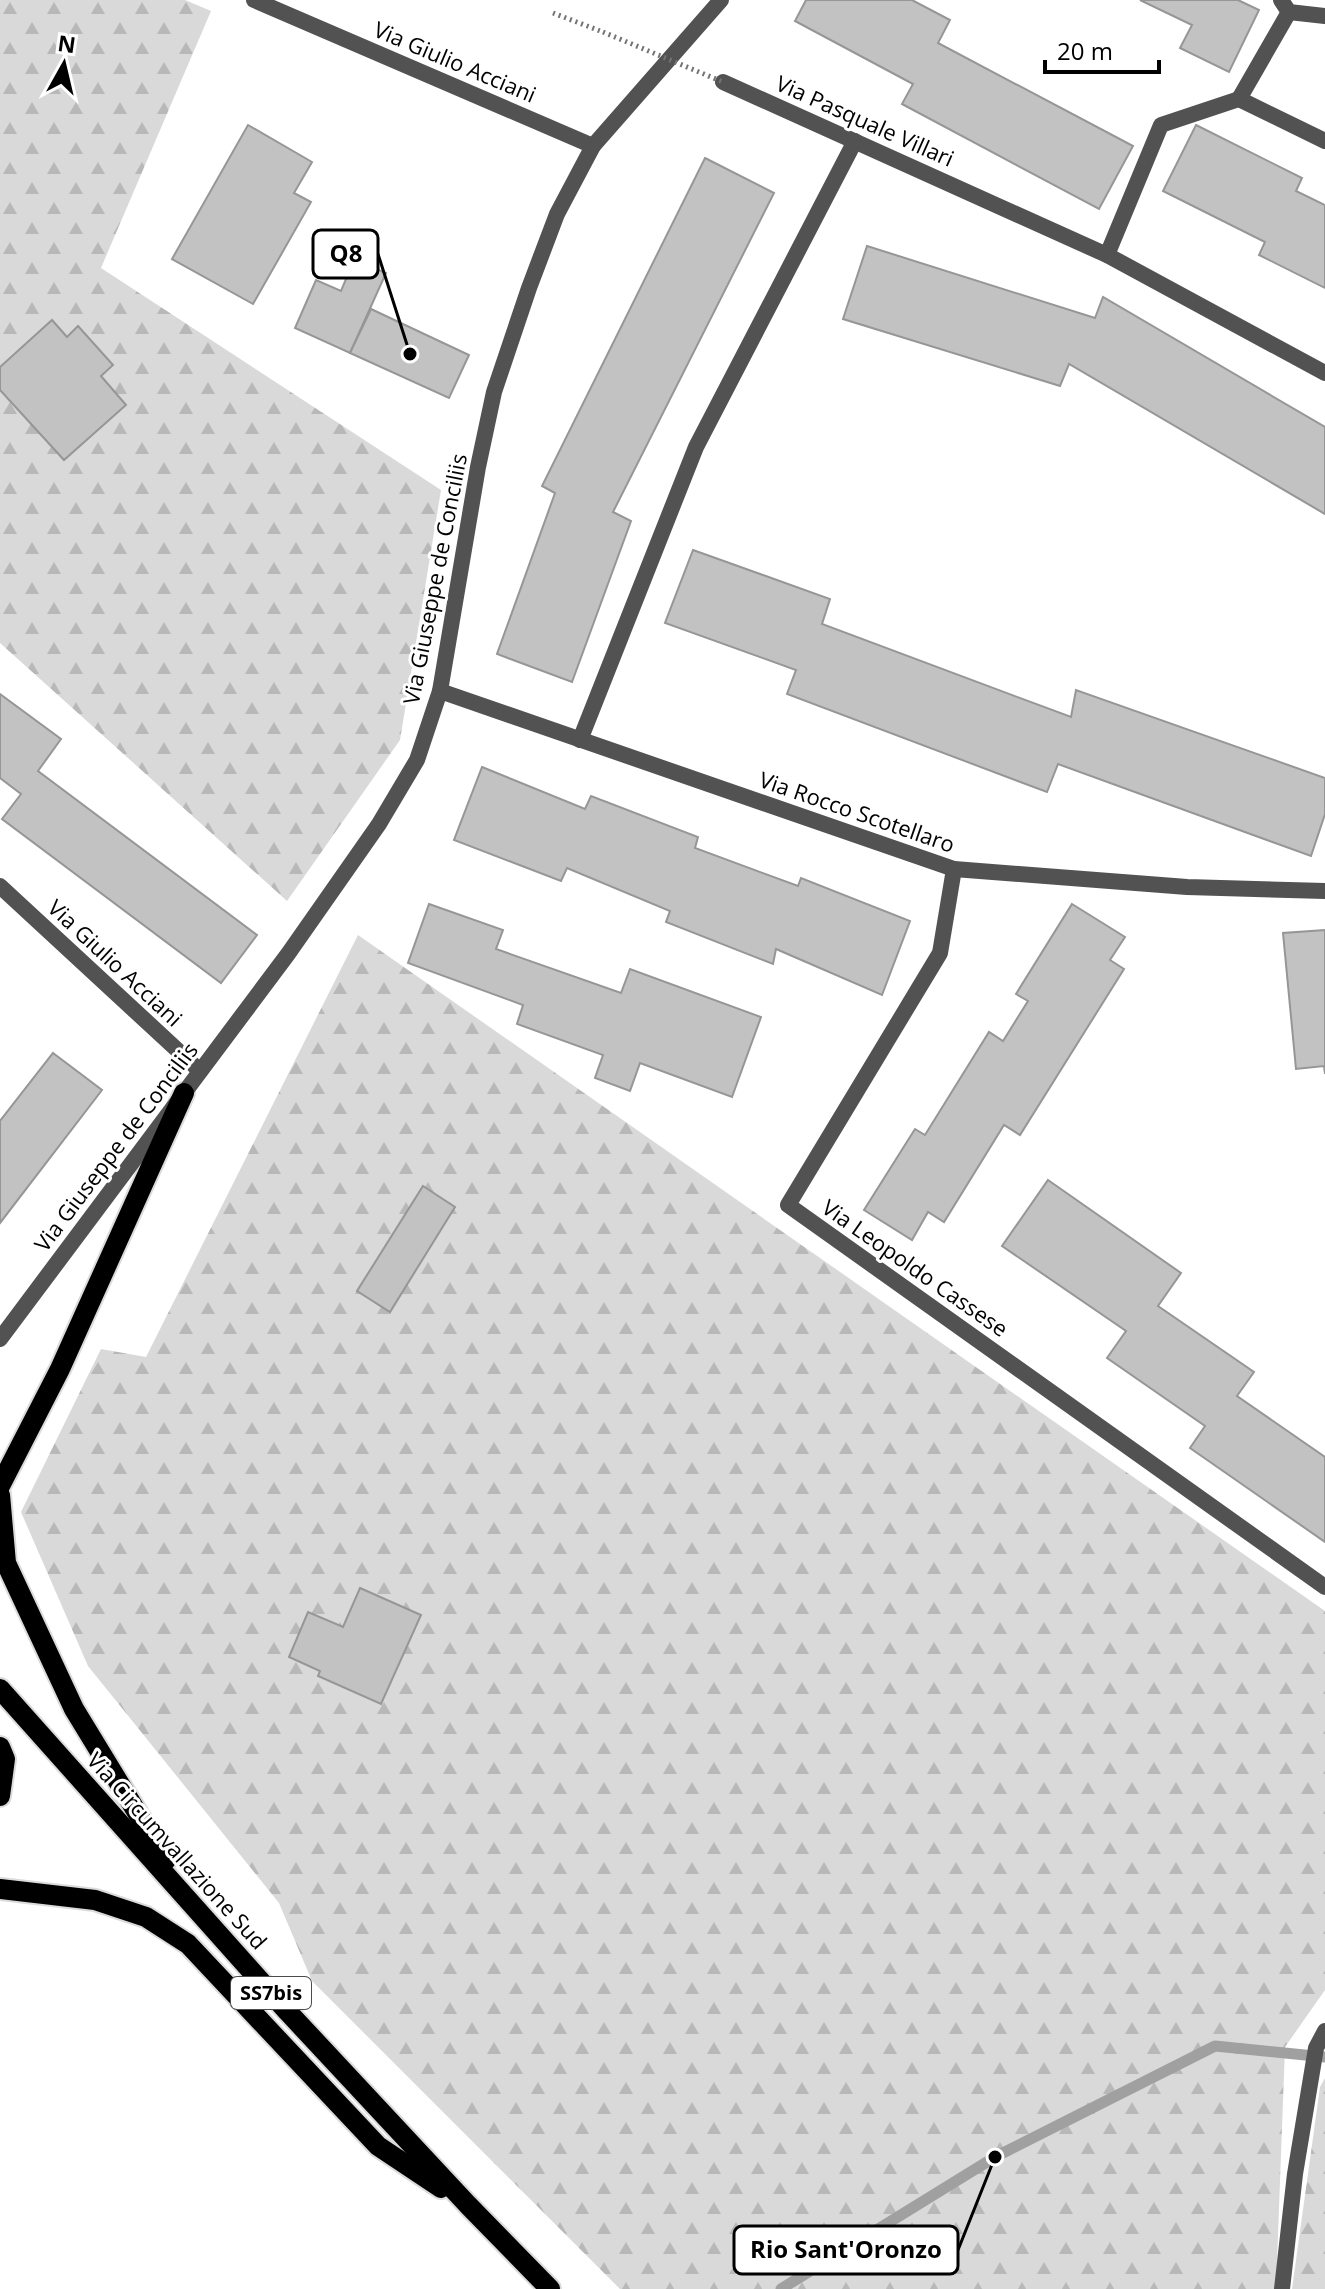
<svg xmlns="http://www.w3.org/2000/svg" width="1325" height="2289" viewBox="0 0 1325 2289" font-family="'Open Sans',sans-serif">
	<style>
		.forest { fill: url(#forest-firs) }
		.lines { fill: none; stroke-linecap: round; stroke-linejoin: round }
		.stream { stroke: #a0a0a0; stroke-width: 11 }
		.building { fill: #c2c2c2; stroke: #969696; stroke-width: 2 }
		.primary-casing { stroke: #dbdbdb; stroke-width: 24 }
		.path { stroke: #747474; stroke-width: 5; stroke-dasharray: 2 4; stroke-linecap: butt }
		.street { stroke: #525252; stroke-width: 16 }
		.primary { stroke: #000; stroke-width: 20 }
		.path-bridge { stroke: #747474; stroke-width: 5; stroke-dasharray: 2 4; stroke-linecap: butt }
		.labels { text-anchor: middle; stroke-width: 6; stroke-linejoin: round; paint-order: stroke }
		.shield { fill: #fff; stroke: #4c4c4c; stroke-width: 2 }
		.shield-label { font-size: 20px; font-weight: bold; fill: #000 }
		.street-label { font-size: 22px; fill: #000; stroke: #fff }
		.leader { fill: none; stroke: #000; stroke-width: 3 }
		.callout-dot { fill: #000; stroke: #fff; stroke-width: 3 }
		.callout { fill: #fff; stroke: #000; stroke-width: 3 }
		.callout-label { font-size: 24px; text-anchor: middle; font-weight: bold; fill: #000 }
	</style>
	<defs>
		<pattern id="forest-firs" width="22" height="20" patternUnits="userSpaceOnUse" patternTransform="scale(2)"><rect width="22" height="20" fill="#d9d9d9"/><path d="M5 1l3.5 6h-7zM16 11l3.5 6h-7z" fill="#b8b8b8"/></pattern>
	</defs>
	<rect width="100%" height="100%" fill="#fff"/>
	<g class="forest">
		<polygon points="0,0 185,0 211,11 101,268 441,490 400,740 287,901 0,643"/>
		<polygon points="358,935 1325,1611 1325,1990 1285,2047 1276,2289 620,2289 312,1981 279,1903 88,1666 21,1512 101,1349 146,1357"/>
		<polygon points="1325,2078 1325,2289 1292,2289 1320,2087"/>
	</g>
	<g class="lines">
		<polyline class="stream" points="781,2289 995,2157 1215,2046 1325,2057"/>
	</g>
	<g class="building">
		<polygon points="806,0 912,0 950,20 938,43 1133,146 1099,209 902,104 913,84 795,21"/>
		<polygon points="1140,0 1238,0 1259,10 1229,72 1180,48 1192,25"/>
		<polygon points="248,125 312,162 294,193 311,202 253,304 172,259"/>
		<polygon points="1196,125 1302,178 1296,191 1325,205 1325,288 1259,255 1265,242 1163,191"/>
		<polygon points="705,158 774,193 613,512 631,521 572,682 497,654 555,493 542,486"/>
		<polygon points="867,246 1095,318 1103,297 1325,427 1325,514 1069,364 1060,386 843,319"/>
		<polygon points="354,260 386,273 350,353 295,328 316,280 341,291"/>
		<polygon points="371,309 469,355 449,398 350,353"/>
		<polygon points="52,320 67,337 78,326 113,365 101,376 126,405 64,460 0,390 0,367"/>
		<polygon points="693,550 830,599 822,624 1071,717 1076,690 1325,778 1325,814 1311,856 1058,764 1047,792 787,694 796,670 665,623"/>
		<polygon points="0,694 61,739 38,771 257,935 221,983 2,819 21,794 0,778"/>
		<polygon points="482,767 585,809 591,796 698,837 695,848 798,886 801,878 910,921 882,995 776,949 773,964 666,922 670,911 567,868 561,881 454,840"/>
		<polygon points="429,904 503,930 496,949 621,993 630,969 761,1017 732,1097 640,1063 630,1091 595,1078 603,1055 517,1024 523,1005 408,963"/>
		<polygon points="1072,904 1125,937 1110,960 1124,969 1020,1135 1004,1125 944,1222 928,1212 912,1240 864,1210 915,1129 925,1135 989,1032 1003,1041 1028,1001 1016,994"/>
		<polygon points="1325,930 1325,1074 1324,1066 1296,1069 1283,933"/>
		<polygon points="53,1053 102,1090 0,1223 0,1121"/>
		<polygon points="1048,1180 1181,1273 1158,1306 1254,1372 1237,1396 1325,1457 1325,1542 1190,1448 1205,1426 1107,1358 1126,1331 1002,1246"/>
		<polygon points="423,1186 455,1207 390,1312 357,1291"/>
		<polygon points="360,1588 421,1615 381,1704 318,1676 320,1671 289,1657 308,1612 343,1627"/>
	</g>
	<g class="lines">
		<defs>
			<g id="primary">
				<polyline points="0,1486 60,1369 184,1093"/>
				<polyline points="0,1495 6,1563 74,1709 166,1860"/>
				<polyline points="0,1689 288,2012 468,2205 550,2289"/>
				<polyline points="0,1747 5,1759 0,1796"/>
				<polyline points="0,1889 95,1900 146,1917 188,1944 378,2146 441,2188"/>
			</g>
		</defs>
		<use href="#primary" class="primary-casing"/>
		<polyline class="path" points="553,13 603,32"/>
		<g class="street">
			<polyline points="254,0 593,146"/>
			<polyline points="1281,0 1289,12 1325,16"/>
			<polyline points="1289,12 1239,99 1325,141"/>
			<polyline points="723,82 1107,255 1161,125 1239,99"/>
			<polyline points="1107,255 1325,373"/>
			<polyline points="440,691 954,869 1187,887 1325,891"/>
			<polyline points="580,740 696,447 855,141"/>
			<polyline points="954,869 940,953 788,1205 1325,1587"/>
			<polyline points="0,886 200,1071"/>
			<polyline points="0,1339 288,954 379,824 417,760 440,691 478,467 494,392 529,288 557,214 593,146 721,0"/>
			<polyline points="1282,2289 1295,2174 1316,2048 1325,2031"/>
		</g>
		<use href="#primary" class="primary"/>
		<polyline class="path-bridge" points="603,32 723,82"/>
	</g>
	<g class="labels">
		<rect class="shield" x="231" y="1977" width="80" height="32" rx="6"/>
		<g class="shield-label">
			<text x="271" y="2000">SS7bis</text>
		</g>
		<g class="street-label">
			<text transform="translate(455 62) rotate(23)" y="8">Via Giulio Acciani</text>
			<text transform="translate(865 121) rotate(24)" y="8">Via Pasquale Villari</text>
			<text transform="translate(435 579) rotate(-79)" y="8">Via Giuseppe de Conciliis</text>
			<text transform="translate(857 812) rotate(19)" y="8">Via Rocco Scotellaro</text>
			<text transform="translate(115 963) rotate(43)" y="8">Via Giulio Acciani</text>
			<text transform="translate(116 1147) rotate(-53)" y="8">Via Giuseppe de Conciliis</text>
			<text transform="translate(915 1268) rotate(35)" y="8">Via Leopoldo Cassese</text>
			<text transform="translate(177 1851) rotate(48)" y="8">Via Circumvallazione Sud</text>
		</g>
	</g>
	<path class="leader" d="M410 354L378 254M995 2157L958 2250"/>
	<g class="callout-dot">
		<circle cx="410" cy="354" r="8"/>
		<circle cx="995" cy="2157" r="8"/>
	</g>
	<g class="callout">
		<rect x="313" y="230" width="65" height="48" rx="8"/>
		<rect x="734" y="2226" width="224" height="48" rx="8"/>
	</g>
	<g class="callout-label">
		<text x="346" y="262">Q8</text>
		<text x="846" y="2258">Rio Sant'Oronzo</text>
	</g>
	<g transform="translate(64 64) rotate(8)" stroke="#ffffff" stroke-width="6" paint-order="stroke">
	<path d="M0-6L14 30L0 20L-14 30Z" fill="#000000"/>
	<text y="-12" font-size="22" font-weight="bold" text-anchor="middle" fill="#000000">N</text>
	</g>
	<path d="M1045 60v12h114v-12" fill="none" stroke="#000000" stroke-width="4"/>
	<text x="1057" y="60" font-size="24" fill="#000000" stroke="#ffffff" stroke-width="6" paint-order="stroke">20 m</text>
</svg>
